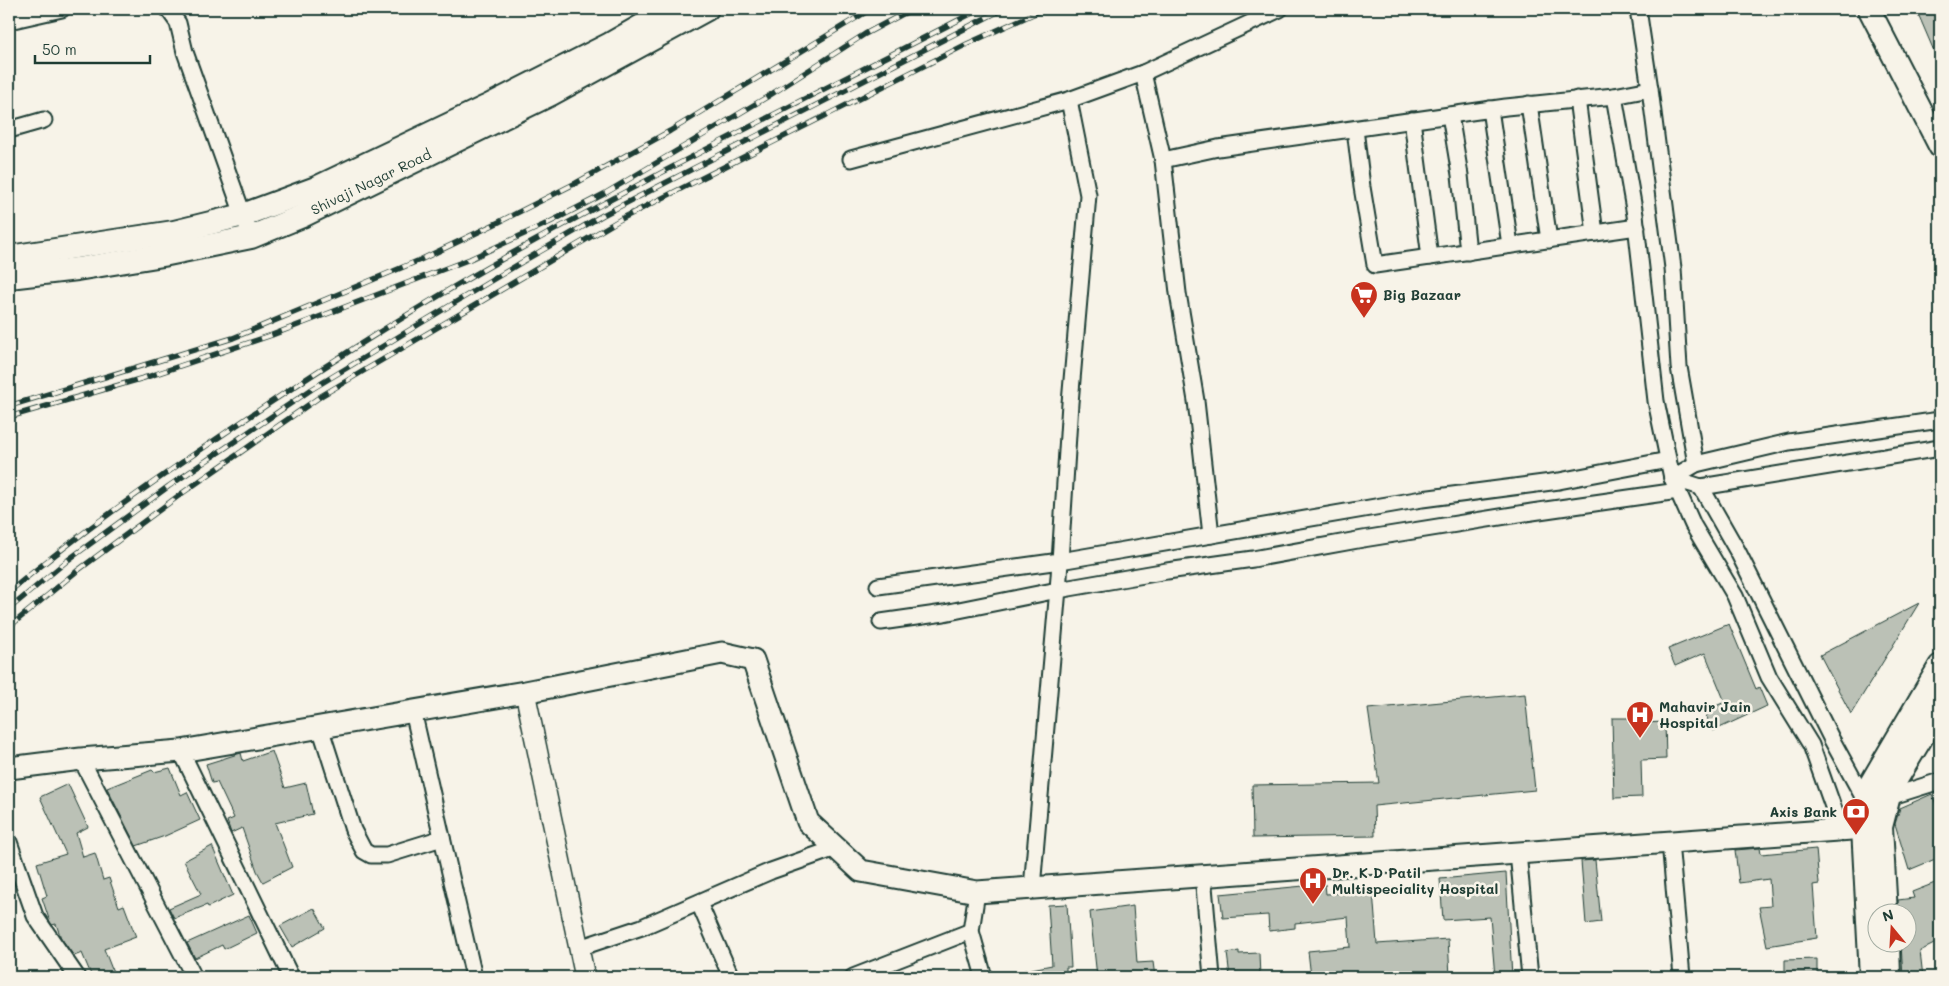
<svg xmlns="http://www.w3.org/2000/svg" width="1949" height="986" viewBox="0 0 1949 986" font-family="Mali,sans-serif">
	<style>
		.building { fill: #bbc1b6; stroke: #1f3d34 }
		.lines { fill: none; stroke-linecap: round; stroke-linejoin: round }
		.minor-casing { stroke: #1f3d34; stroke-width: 19 }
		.tertiary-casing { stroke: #1f3d34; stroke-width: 22 }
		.secondary-casing { stroke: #1f3d34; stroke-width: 25 }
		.primary-casing { stroke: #1f3d34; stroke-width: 26 }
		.minor { stroke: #f7f3e8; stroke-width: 15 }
		.tertiary { stroke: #f7f3e8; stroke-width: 19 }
		.secondary { stroke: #f7f3e8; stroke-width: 21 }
		.primary { stroke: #f7f3e8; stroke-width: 22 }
		.rail-casing { stroke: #1f3d34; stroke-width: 5.5 }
		.rail { stroke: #f7f3e8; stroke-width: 4; stroke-dasharray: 11; stroke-linecap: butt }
		.labels { text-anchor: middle; stroke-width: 5; stroke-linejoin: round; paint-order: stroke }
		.street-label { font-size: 14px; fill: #1f3d34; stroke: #f7f3e8 }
		.poi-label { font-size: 14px; font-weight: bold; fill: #1f3d34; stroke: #f7f3e8; text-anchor: start }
	</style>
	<rect width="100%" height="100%" fill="#f7f3e8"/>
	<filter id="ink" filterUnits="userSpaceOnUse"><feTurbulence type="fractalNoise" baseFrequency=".02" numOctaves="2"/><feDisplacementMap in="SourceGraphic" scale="10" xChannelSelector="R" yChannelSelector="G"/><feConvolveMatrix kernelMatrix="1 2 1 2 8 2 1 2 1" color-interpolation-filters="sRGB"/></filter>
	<g filter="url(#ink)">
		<g class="building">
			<polygon points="1916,9 1940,9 1940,65"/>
			<polygon points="1919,603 1851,714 1820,655"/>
			<polygon points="1729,624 1756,689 1759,687 1767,706 1713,731 1704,711 1725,702 1705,653 1675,666 1668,649"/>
			<polygon points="1525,694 1535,790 1374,806 1375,836 1253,838 1252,785 1379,783 1368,709"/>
			<polygon points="1612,718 1641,718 1641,723 1665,722 1666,759 1641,760 1642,797 1614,798"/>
			<polygon points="272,751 285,788 306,783 313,814 275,823 292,867 263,882 257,871 242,828 231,833 227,821 234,818 217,782 212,783 206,764 241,753 243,761"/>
			<polygon points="170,768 181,795 187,792 200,820 165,836 136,846 107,788 152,770 154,772"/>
			<polygon points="68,784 88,827 76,833 83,857 95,853 103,880 109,878 119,907 124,905 136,937 104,949 115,977 92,977 82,953 74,956 61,938 56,924 52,925 50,922 42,898 47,896 37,863 66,854 40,797"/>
			<polygon points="1932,794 1940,815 1940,857 1909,870 1895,824 1900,808"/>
			<polygon points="212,846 233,895 208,907 207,905 174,918 169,908 201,894 184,861"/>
			<polygon points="1760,848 1761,854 1816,849 1819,884 1813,885 1817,938 1767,946 1759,907 1771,906 1769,879 1739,883 1735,850"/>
			<polygon points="1595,860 1601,922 1586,924 1581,861"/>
			<polygon points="1506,873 1512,977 1495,977 1490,917 1443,920 1440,879"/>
			<polygon points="1940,881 1940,941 1920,951 1923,977 1903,977 1901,944 1906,944 1906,914 1899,914 1898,900 1914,898 1912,892"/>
			<polygon points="1325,884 1326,894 1373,891 1377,944 1448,939 1450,977 1311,977 1308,951 1350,947 1348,917 1295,923 1295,928 1269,931 1268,915 1223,918 1220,894"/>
			<polygon points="1067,904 1071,967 1066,967 1066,977 1022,977 1021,971 1052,965 1048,905"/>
			<polygon points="1133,906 1137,963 1153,962 1155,977 1097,977 1090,912"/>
			<polygon points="314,908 325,928 292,947 280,926"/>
			<polygon points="249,915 257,933 224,949 222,945 195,958 187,943"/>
			<polygon points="1239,951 1239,954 1259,953 1260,977 1230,977 1227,953"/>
			<polygon points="1817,959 1817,977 1785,977 1785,960"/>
		</g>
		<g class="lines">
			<defs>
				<g id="minor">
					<polyline points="168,9 178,23 185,52 251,237"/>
					<polyline points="1638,9 1650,89"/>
					<polyline points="9,21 62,9"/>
					<polyline points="1143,73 1163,160 1218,148 1506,107 1614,96 1635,215 1656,401 1672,478 1693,525 1735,596 1769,677 1811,745 1841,829"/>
					<polyline points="1614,96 1650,89 1673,268 1679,367 1696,464"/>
					<polyline points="1577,99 1595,233"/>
					<polyline points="1529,104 1549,240"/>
					<polyline points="1490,109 1510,245"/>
					<polyline points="1450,115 1460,175 1468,252"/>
					<polyline points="1412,120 1430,257"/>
					<polyline points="1355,129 1362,187 1375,265 1637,227"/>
					<polyline points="9,130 44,120"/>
					<polyline points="851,159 1069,100 1143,73 1280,9"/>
					<polyline points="1163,160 1178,293 1196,401 1211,535"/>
					<polyline points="1672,478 1696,464 1789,442 1940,420"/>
					<polyline points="1672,478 1701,487 1940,448"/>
					<polyline points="1701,487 1738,552 1832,740 1867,804 1940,781"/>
					<polyline points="878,586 1060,561 1422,499 1559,481 1668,460"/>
					<polyline points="881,622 944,613 1058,590 1167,571 1253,559 1363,539 1532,512 1678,491"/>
					<polyline points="413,711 474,977"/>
					<polyline points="320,727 353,830 364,851 371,855 387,855 442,838"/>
					<polyline points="181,751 291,977"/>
					<polyline points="81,759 194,977"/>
					<polyline points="9,842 35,916 77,977"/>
					<polyline points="1670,842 1682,977"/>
					<polyline points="1518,853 1530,977"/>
					<polyline points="1203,875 1212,977"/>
					<polyline points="1032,888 1059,577 1070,403 1088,195 1069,100"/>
					<polyline points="977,892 971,931 984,977"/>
					<polyline points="699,903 731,977"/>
					<polyline points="579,948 642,927 771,871 836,848"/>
					<polyline points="853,977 971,931"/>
				</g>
				<polyline id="tertiary" points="525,692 585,977"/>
				<g id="secondary">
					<polyline points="1869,9 1940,147"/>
					<polyline points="9,768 81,759 181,751 525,692 722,653 753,660 808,822 861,871 977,892 1880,827"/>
				</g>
				<g id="primary">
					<polyline points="9,257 174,232 243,215 316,188 486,107 610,44 671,9"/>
					<polyline points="9,277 77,269 163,255 251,237 302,216 551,94 707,9"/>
					<polyline points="1886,914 1881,827 1891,788 1940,707"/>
					<polyline points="1888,944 1889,977"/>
					<polyline points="1871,977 1863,828 1870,785 1940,666"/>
				</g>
			</defs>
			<use href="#minor" class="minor-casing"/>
			<use href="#tertiary" class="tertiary-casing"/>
			<use href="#secondary" class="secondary-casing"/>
			<use href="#primary" class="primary-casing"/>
			<use href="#minor" class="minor"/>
			<use href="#tertiary" class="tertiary"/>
			<use href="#secondary" class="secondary"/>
			<use href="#primary" class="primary"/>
			<defs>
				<g id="rail">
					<polyline points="9,406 233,338 420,260 497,223 576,183 670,131 871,9"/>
					<polyline points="9,417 147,377 272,335 470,259 550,222 604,194 767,97 865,34 912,9"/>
					<path d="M9,592c63,-53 129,-100 197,-146 102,-70 206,-137 314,-197 151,-84 307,-161 460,-240"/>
					<polyline points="9,609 68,560 169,486 312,389 527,259 603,215 1003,9"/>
					<polyline points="9,627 77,571 181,494 321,396 621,219 967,44 1044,9"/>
				</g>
			</defs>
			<use href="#rail" class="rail-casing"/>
			<use href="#rail" class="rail"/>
		</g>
	</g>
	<defs>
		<symbol id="supermarket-pin" viewBox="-11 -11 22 30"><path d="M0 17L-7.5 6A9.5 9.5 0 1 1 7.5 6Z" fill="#c8321e" stroke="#f7f3e8"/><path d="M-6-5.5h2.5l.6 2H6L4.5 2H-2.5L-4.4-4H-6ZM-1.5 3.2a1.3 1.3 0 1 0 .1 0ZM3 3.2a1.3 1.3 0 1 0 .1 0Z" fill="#fff"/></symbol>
		<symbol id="hospital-pin" viewBox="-11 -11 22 30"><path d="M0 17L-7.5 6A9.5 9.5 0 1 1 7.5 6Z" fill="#c8321e" stroke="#f7f3e8"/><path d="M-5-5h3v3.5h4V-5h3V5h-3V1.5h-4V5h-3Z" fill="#fff"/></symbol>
		<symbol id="bank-pin" viewBox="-11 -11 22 30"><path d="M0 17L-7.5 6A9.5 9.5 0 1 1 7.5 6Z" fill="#c8321e" stroke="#f7f3e8"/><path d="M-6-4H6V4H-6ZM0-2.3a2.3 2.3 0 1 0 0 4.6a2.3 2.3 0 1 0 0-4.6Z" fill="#fff"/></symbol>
	</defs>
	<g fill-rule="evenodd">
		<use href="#supermarket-pin" x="1348" y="279" width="32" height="43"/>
		<use href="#hospital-pin" x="1624" y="699" width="32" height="43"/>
		<use href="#bank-pin" x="1840" y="796" width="32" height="43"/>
		<use href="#hospital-pin" x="1297" y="865" width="32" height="43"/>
	</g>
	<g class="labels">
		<g class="street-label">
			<text transform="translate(371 182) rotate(-26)" y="5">Shivaji Nagar Road</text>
		</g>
		<g class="poi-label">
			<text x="1383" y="300">Big Bazaar</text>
			<text x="1659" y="712">Mahavir Jain<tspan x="1659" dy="16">Hospital</tspan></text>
			<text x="1837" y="817" text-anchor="end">Axis Bank</text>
			<text x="1332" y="878">Dr. K D Patil<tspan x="1332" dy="16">Multispeciality Hospital</tspan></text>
		</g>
	</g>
	<rect width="1949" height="986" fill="none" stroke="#f7f3e8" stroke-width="30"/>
	<rect x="15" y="15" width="1919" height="956" fill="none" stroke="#1f3d34" stroke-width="2" filter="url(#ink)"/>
	<g transform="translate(1892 928) rotate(342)"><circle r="24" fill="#f7f3e8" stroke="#a1aaa0"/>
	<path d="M0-4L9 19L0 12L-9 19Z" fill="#c8321e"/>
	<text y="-8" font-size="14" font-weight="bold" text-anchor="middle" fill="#1f3d34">N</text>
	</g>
	<path d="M35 55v8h115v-8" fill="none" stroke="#1f3d34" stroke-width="2.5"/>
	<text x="42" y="55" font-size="15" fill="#1f3d34" stroke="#f7f3e8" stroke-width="4" paint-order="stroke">50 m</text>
</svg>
